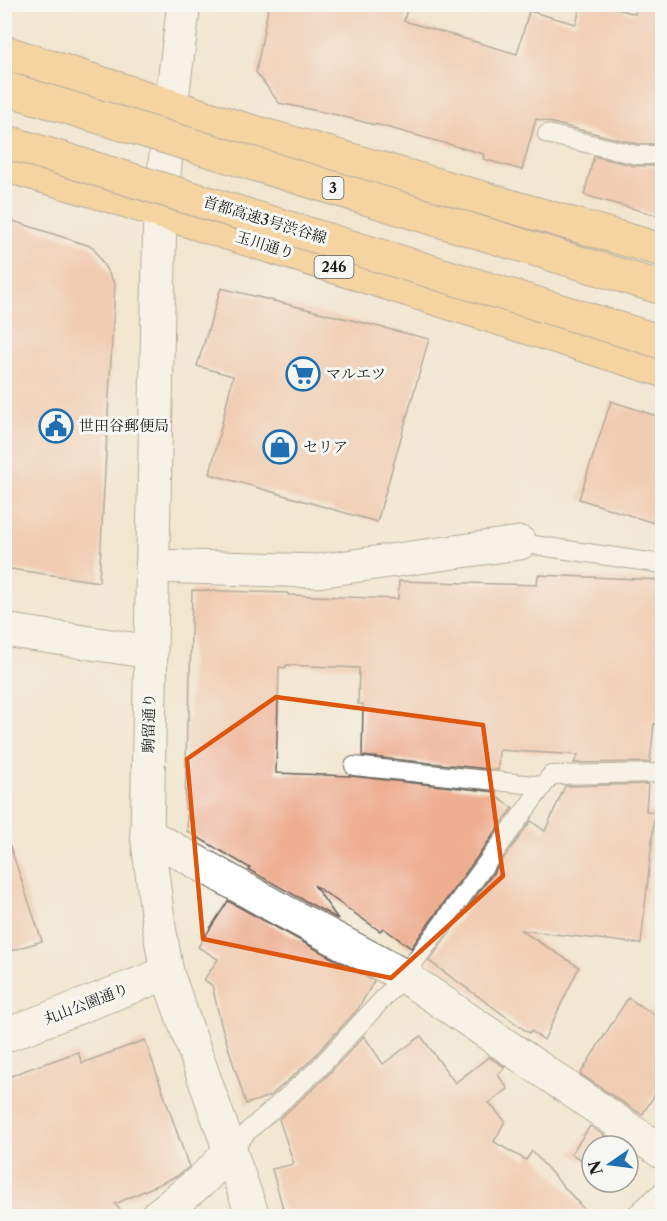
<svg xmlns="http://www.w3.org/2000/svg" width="667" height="1221" viewBox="0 0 667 1221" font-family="'Libre Caslon Text','Noto Serif JP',serif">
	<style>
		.building { fill: #eeae92 }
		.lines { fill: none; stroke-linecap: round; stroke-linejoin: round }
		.service-casing { stroke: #67635b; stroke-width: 20 }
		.minor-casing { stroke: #67635b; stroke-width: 35 }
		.tertiary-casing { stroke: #67635b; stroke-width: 35 }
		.trunk-casing { stroke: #67635b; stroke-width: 35 }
		.service { stroke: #fff; stroke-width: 18 }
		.minor { stroke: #fff; stroke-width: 33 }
		.tertiary { stroke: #fff; stroke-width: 33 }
		.trunk { stroke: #f8bf6c; stroke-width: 33 }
		.motorway-bridge-casing { stroke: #67635b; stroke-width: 35; stroke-linecap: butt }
		.motorway-bridge { stroke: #f8bf6c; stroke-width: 33 }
		.marked { fill: none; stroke: #de560d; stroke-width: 4.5; stroke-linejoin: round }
		.labels { text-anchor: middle; stroke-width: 6; stroke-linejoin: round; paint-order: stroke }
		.shield { fill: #f6f6f2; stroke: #5d5d5c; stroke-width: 1.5 }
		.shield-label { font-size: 14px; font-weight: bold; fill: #1c1c1c }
		.street-label { font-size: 15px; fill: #1c1c1c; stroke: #f6f6f2 }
		.poi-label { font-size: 15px; fill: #1c1c1c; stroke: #f6f6f2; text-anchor: start }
	</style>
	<rect width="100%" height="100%" fill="#f6f6f2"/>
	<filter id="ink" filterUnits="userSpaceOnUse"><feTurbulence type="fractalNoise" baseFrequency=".0167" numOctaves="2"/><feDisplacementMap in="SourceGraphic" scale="12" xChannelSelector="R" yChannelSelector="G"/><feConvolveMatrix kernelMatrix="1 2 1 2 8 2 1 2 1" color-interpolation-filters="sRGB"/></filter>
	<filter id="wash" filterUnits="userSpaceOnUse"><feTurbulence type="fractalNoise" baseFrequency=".008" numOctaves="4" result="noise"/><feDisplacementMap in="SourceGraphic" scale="24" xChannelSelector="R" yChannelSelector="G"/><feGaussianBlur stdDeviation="1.35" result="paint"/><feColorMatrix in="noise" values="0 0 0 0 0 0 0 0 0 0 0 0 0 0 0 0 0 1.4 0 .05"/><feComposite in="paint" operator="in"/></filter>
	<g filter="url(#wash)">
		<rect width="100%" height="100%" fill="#f2e6cf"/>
		<g id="blocks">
			<g class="building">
				<polygon points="269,4 408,4 404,21 517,54 529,11 576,24 581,4 600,4 635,14 638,4 663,4 663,144 638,144 536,119 522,170 483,159 484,154 375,124 375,125 337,115 279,103 256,72"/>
				<polygon points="594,156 635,166 663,166 663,217 584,195"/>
				<polygon points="4,218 93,247 115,284 99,582 4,568"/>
				<polygon points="221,288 429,339 377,522 210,474 233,376 197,366"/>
				<polygon points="611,401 663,418 663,526 579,499"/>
				<polygon points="538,575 663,580 663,725 654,724 650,762 574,763 578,755 499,750 498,770 362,756 363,704 358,704 359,668 286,665 286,668 279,667 276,773 350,776 497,792 497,797 513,808 411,948 383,928 380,931 314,885 338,919 249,870 250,868 187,831 187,809 185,809 187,719 189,719 192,590 288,593 288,595 398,599 399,581 537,585"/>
				<polygon points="648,784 646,811 655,812 641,944 520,930 579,967 544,1040 531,1031 529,1033 429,961 531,821 545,831 565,786"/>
				<polygon points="10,846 42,941 4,953 4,847"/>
				<polygon points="228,901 374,981 358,1009 309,1062 270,1096 246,1104 221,1024 212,985 204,980 218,959 198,947"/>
				<polygon points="628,998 663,1020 663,1082 642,1115 580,1074"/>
				<polygon points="364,1036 383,1064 421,1036 455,1083 489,1057 505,1067 498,1075 508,1089 489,1103 505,1121 494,1142 526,1160 532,1151 590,1216 285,1216 272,1169 294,1164 279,1119 325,1078"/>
				<polygon points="145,1040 189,1167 177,1176 115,1204 126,1216 4,1216 4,1079 26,1070 78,1052 82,1063"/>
				<polygon points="590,1126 620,1146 592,1146 592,1166 571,1154"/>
			</g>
		</g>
	</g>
	<g filter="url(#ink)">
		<use href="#blocks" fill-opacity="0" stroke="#67635b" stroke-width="1.5"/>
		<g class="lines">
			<defs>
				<g id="service">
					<polyline points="547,134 637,155 662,155"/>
					<polyline points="520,543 662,564"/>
					<polyline points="354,766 543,786"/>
					<polyline points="231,1151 248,1131 317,1070 404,976 551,775 662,773"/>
					<polyline points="634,1216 662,1191"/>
				</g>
				<g id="minor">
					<polyline points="152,566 317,571 520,543"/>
					<polyline points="4,630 151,652"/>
					<polyline points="147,834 276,907 404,976 662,1152"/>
					<polyline points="157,1216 201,1181 231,1151"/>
				</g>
				<g id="tertiary">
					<polyline points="184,4 171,106 160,213 147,834 159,927 167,973 253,1216"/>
					<polyline points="4,1036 167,973"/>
				</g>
				<g id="trunk">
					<polyline points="4,52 230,125 662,250"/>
					<polyline points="4,165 101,193 662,370"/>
				</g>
			</defs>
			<use href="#service" class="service-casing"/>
			<use href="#minor" class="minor-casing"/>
			<use href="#tertiary" class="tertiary-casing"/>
			<use href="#trunk" class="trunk-casing"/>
			<use href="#service" class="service"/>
			<use href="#minor" class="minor"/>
			<use href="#tertiary" class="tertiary"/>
			<use href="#trunk" class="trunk"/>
			<defs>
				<g id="motorway-bridge">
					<polyline points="4,88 662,288"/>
					<polyline points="4,141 662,342"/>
				</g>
			</defs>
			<use href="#motorway-bridge" class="motorway-bridge-casing"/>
			<use href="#motorway-bridge" class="motorway-bridge"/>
		</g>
	</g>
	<path d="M0 0H667V1221H0ZM276,697l207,28 20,151 -112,102 -188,-39 -16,-180z" fill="#f2e6cf" fill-opacity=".55" fill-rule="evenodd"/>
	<path class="marked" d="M276,697l207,28 20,151 -112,102 -188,-39 -16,-180z"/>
	<defs>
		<symbol id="supermarket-ring" viewBox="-11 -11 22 22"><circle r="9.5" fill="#f6f6f2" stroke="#1f6fb2" stroke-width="1.5"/><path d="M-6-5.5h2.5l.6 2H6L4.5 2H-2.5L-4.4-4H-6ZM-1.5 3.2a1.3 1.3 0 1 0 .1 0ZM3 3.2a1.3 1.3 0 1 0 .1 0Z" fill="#1f6fb2"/></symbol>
		<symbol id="civic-ring" viewBox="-11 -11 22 22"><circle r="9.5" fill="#f6f6f2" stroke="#1f6fb2" stroke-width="1.5"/><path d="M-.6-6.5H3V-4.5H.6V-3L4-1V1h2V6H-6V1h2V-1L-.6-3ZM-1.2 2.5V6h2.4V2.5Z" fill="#1f6fb2"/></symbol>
		<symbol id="shop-ring" viewBox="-11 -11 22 22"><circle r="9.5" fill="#f6f6f2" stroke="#1f6fb2" stroke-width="1.5"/><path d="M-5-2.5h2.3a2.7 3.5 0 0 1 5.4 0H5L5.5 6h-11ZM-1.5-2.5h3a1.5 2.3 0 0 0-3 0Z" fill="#1f6fb2"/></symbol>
	</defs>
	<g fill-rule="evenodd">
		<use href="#supermarket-ring" x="284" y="355" width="38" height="38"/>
		<use href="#civic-ring" x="37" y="407" width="38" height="38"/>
		<use href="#shop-ring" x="261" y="428" width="38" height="38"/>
	</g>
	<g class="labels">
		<g class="shield">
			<rect x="322.5" y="177" width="21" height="22" rx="4.5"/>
			<rect x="314.5" y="256" width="39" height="22" rx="4.5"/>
		</g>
		<g class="shield-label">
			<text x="333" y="193">3</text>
			<text x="334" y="272">246</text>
		</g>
		<g class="street-label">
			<text transform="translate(265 220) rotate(17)" y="5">首都高速3号渋谷線</text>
			<text transform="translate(265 245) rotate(17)" y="5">玉川通り</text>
			<text transform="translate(149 723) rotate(-89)" y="5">駒留通り</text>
			<text transform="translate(86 1004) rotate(-21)" y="5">丸山公園通り</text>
		</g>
		<g class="poi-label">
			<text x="326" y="379">マルエツ</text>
			<text x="79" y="431">世田谷郵便局</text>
			<text x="303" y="452">セリア</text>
		</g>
	</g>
	<rect width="667" height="1221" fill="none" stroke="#f6f6f2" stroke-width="24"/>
	<g transform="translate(610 1164) rotate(256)"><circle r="28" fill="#f6f6f2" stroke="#9f9f9c" stroke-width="1.5"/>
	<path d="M0-4.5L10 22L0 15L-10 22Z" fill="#1f6fb2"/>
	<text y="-9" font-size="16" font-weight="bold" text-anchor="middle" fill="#1c1c1c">N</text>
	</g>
</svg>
